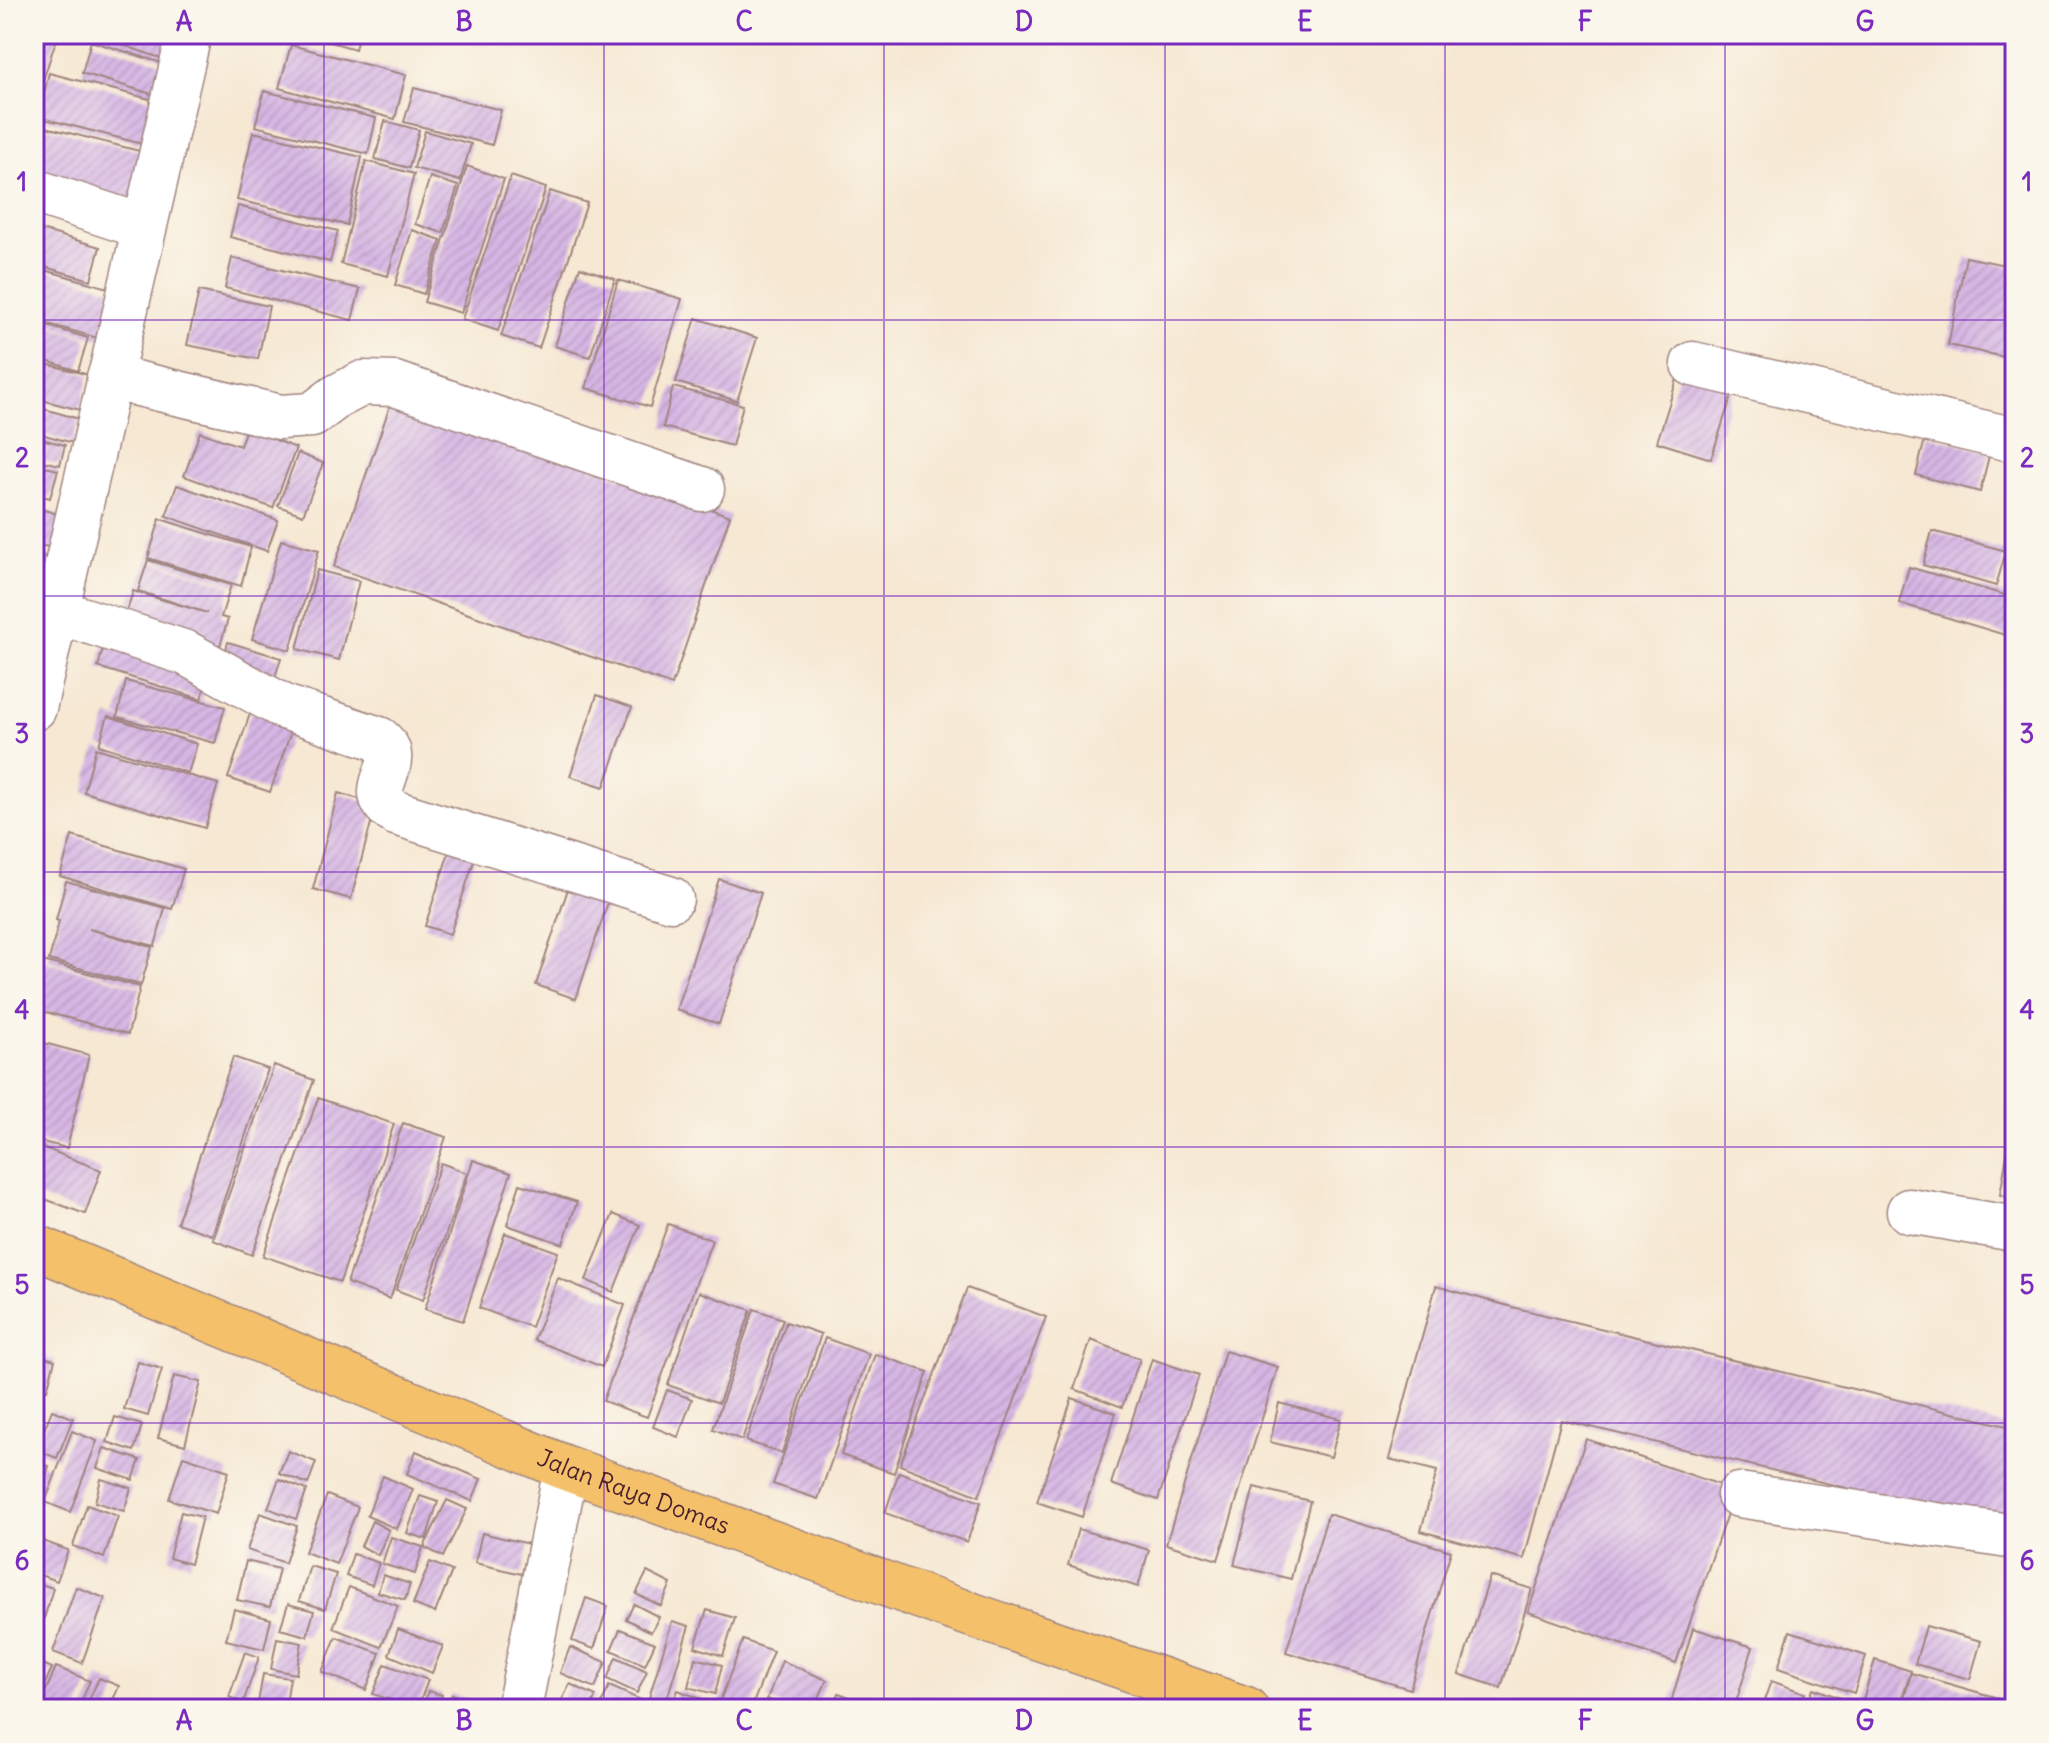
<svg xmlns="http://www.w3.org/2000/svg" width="2049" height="1743" viewBox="0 0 2049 1743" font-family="Delius,sans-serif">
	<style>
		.building { fill: url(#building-hatch) }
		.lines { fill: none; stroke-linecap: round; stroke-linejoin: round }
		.minor-casing { stroke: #a0847f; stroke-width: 47 }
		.highway-casing { stroke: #a0847f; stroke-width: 47 }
		.minor { stroke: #fff; stroke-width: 44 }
		.highway { stroke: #f4c16b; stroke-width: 44 }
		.grid { fill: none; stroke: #7b2cbf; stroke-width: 2; stroke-opacity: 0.55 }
		.labels { text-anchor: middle; stroke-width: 7; stroke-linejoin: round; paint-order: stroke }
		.street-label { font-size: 24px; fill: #4a1f2b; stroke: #fbf7ec }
		.neatline { fill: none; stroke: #7b2cbf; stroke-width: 3 }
		.grid-label { font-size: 26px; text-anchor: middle; font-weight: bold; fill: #7b2cbf }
	</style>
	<defs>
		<pattern id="building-hatch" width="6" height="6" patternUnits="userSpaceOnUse" patternTransform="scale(2)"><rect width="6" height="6" fill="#d6b6e4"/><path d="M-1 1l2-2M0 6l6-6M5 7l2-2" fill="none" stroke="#b99cc4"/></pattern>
	</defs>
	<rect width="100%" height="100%" fill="#fbf7ec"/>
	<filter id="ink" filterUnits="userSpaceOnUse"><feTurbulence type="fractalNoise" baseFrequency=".0125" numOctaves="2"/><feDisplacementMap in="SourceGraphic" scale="16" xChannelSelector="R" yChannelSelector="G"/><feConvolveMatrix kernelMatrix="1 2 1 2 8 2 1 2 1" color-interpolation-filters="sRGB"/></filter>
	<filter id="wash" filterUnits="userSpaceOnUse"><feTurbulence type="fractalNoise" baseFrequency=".006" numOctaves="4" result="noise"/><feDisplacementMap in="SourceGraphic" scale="32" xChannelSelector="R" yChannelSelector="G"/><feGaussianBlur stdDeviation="1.8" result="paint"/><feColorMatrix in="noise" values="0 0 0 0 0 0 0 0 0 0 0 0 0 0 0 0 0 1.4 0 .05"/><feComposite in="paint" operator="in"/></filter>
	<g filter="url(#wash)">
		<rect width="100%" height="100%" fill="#f6e8d3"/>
		<g id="blocks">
			<g class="building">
				<polygon points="34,34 58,34 37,99 34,98"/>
				<polygon points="91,34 171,34 163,59"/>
				<polygon points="303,34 359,34 355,49"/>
				<polygon points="91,41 165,64 155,95 82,73"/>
				<polygon points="291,45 406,75 395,119 279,88"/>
				<polygon points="49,73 165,103 154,147 38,117"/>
				<polygon points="414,88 501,110 492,145 404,122"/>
				<polygon points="264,91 376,118 368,154 255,126"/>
				<polygon points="385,121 419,130 409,168 375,159"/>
				<polygon points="34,124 155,155 142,202 34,174"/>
				<polygon points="425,131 471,144 460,181 414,168"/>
				<polygon points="253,132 362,157 347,225 237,200"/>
				<polygon points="366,161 414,174 388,276 341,264"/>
				<polygon points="467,166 504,179 461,313 424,302"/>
				<polygon points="511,176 546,188 498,331 462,319"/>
				<polygon points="430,177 458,186 443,233 415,224"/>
				<polygon points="550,191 587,203 539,348 501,336"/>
				<polygon points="238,206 338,231 330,262 230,237"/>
				<polygon points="34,228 100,247 91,280 34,264"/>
				<polygon points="412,230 441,240 424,294 395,285"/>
				<polygon points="1966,257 2015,267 2015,328 2009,358 1948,345"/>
				<polygon points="232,258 360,289 352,320 225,288"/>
				<polygon points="34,267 115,290 101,339 34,320"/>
				<polygon points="580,267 615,279 590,357 555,346"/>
				<polygon points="618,280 682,299 650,407 586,388"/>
				<polygon points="199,291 269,306 258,359 187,345"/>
				<polygon points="696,318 757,338 737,401 676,382"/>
				<polygon points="34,322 88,338 78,371 34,357"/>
				<polygon points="34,361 89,375 80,410 34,398"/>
				<polygon points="1680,370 1734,388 1711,459 1657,442"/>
				<polygon points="673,387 743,405 732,446 663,427"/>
				<polygon points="393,397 730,516 672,685 334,567"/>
				<polygon points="34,406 79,419 73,443 34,432"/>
				<polygon points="246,428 296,448 273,508 184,476 200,432 240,446"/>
				<polygon points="1926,435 1990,452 1980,492 1916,475"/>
				<polygon points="34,437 65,445 60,465 34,459"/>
				<polygon points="298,453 323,463 303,515 278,506"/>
				<polygon points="34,464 58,470 50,498 34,494"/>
				<polygon points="177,485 278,520 267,551 166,516"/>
				<polygon points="34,507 68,517 58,550 34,543"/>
				<polygon points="160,519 251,547 241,586 148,558"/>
				<polygon points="1932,531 2006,551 1996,586 1923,565"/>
				<polygon points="281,540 319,550 290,650 252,639"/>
				<polygon points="34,553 55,560 47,589 34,584"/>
				<polygon points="148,560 231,585 221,617 228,619 217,656 122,628 133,591 207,613 138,591"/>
				<polygon points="1909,567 2015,598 2015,638 1899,603"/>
				<polygon points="317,570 359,581 339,660 297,649"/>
				<polygon points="105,641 209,673 201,699 98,667"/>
				<polygon points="228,642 281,658 273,683 221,668"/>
				<polygon points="126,681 225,707 215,743 117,717"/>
				<polygon points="597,695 632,707 604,787 570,776"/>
				<polygon points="251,711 293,726 270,792 228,778"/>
				<polygon points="108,716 197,744 188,773 99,745"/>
				<polygon points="96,748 218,784 205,828 84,792"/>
				<polygon points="338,793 376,804 351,899 313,889"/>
				<polygon points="72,836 184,869 172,909 60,876"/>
				<polygon points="451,846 476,855 450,934 425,926"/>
				<polygon points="719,879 761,893 719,1024 676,1010"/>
				<polygon points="571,880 611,893 576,999 536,985"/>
				<polygon points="66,881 165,908 155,946 89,929 152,947 141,985 49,960 59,921 56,920"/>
				<polygon points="39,960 140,987 128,1034 34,1009 34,979"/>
				<polygon points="44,1043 89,1055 67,1148 34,1140 34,1085"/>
				<polygon points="233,1057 268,1069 212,1235 177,1223"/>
				<polygon points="274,1065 314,1080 252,1255 213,1240"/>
				<polygon points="318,1098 394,1124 340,1282 263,1256"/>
				<polygon points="403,1123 446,1137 390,1299 347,1283"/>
				<polygon points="2011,1132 2015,1133 2015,1198 2000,1195"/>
				<polygon points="34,1144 101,1170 85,1214 34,1195"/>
				<polygon points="473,1160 511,1173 463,1321 425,1309"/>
				<polygon points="441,1163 467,1173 423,1300 396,1290"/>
				<polygon points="520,1184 577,1202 563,1244 507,1225"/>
				<polygon points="613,1214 640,1225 613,1292 586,1280"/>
				<polygon points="668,1224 712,1240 647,1417 603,1401"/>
				<polygon points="505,1233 558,1252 531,1327 479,1308"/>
				<polygon points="558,1278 625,1305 602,1367 534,1340"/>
				<polygon points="1436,1286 1512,1307 2015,1428 2015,1528 1561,1420 1524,1559 1421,1531 1437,1471 1389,1459"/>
				<polygon points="967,1288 1046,1317 979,1496 900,1465"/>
				<polygon points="699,1292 751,1310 719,1403 668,1385"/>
				<polygon points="754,1309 783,1319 742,1440 713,1429"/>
				<polygon points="786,1322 821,1334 782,1453 746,1441"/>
				<polygon points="825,1338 869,1354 818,1499 773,1484"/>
				<polygon points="1091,1340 1140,1359 1122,1407 1074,1389"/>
				<polygon points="1225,1351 1278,1367 1218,1560 1166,1544"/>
				<polygon points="34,1354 55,1360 47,1390 34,1387"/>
				<polygon points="875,1354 928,1372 894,1473 841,1455"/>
				<polygon points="1152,1359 1199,1375 1158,1500 1111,1484"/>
				<polygon points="138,1362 162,1369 148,1416 124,1409"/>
				<polygon points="174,1376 201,1382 185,1445 158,1438"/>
				<polygon points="667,1390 692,1399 678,1437 653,1427"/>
				<polygon points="1072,1398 1116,1413 1082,1517 1037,1502"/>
				<polygon points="1279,1403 1341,1419 1331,1457 1270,1442"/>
				<polygon points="52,1410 73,1418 57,1458 36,1450"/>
				<polygon points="115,1417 142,1425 134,1451 107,1442"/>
				<polygon points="72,1431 97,1441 70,1512 45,1502"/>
				<polygon points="1586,1439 1735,1490 1676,1663 1528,1612"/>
				<polygon points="104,1448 140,1460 133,1480 97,1468"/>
				<polygon points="288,1451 316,1462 308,1484 279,1473"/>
				<polygon points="416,1451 481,1479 472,1501 407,1474"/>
				<polygon points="183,1456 229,1471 216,1514 169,1499"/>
				<polygon points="34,1462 49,1466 38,1503 34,1502"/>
				<polygon points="899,1472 981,1502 967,1542 885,1513"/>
				<polygon points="383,1476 413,1489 397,1529 367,1516"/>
				<polygon points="101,1479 131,1488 124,1511 95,1502"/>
				<polygon points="279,1479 307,1490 296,1519 268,1508"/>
				<polygon points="1254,1487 1310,1501 1291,1579 1234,1565"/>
				<polygon points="327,1495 358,1507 336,1564 305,1552"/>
				<polygon points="420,1496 438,1502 426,1539 407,1533"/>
				<polygon points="447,1500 467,1509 443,1557 424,1547"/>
				<polygon points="87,1505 118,1516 104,1558 73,1546"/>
				<polygon points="181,1512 202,1517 190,1564 169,1558"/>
				<polygon points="260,1513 297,1526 285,1563 247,1550"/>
				<polygon points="1328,1514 1451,1551 1410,1689 1286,1652"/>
				<polygon points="372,1521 389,1530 378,1555 361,1546"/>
				<polygon points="1078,1529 1149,1550 1138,1587 1068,1565"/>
				<polygon points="482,1533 529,1544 522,1574 475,1563"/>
				<polygon points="391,1537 423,1547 415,1574 382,1564"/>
				<polygon points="34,1538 68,1550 57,1581 34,1573"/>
				<polygon points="353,1554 379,1563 372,1585 346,1576"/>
				<polygon points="246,1561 279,1569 270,1607 237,1600"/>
				<polygon points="430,1562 452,1571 435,1613 413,1604"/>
				<polygon points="310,1566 336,1574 325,1609 299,1601"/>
				<polygon points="647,1572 671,1584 661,1606 636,1594"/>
				<polygon points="383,1575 410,1584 405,1600 378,1592"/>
				<polygon points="1490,1576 1532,1589 1501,1688 1459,1674"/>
				<polygon points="34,1582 53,1588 44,1619 34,1616"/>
				<polygon points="76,1587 105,1598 82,1663 53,1652"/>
				<polygon points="349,1587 398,1606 381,1647 333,1628"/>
				<polygon points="586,1598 608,1606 594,1649 572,1641"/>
				<polygon points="288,1604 314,1611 307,1636 280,1629"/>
				<polygon points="634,1604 659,1617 651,1632 626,1619"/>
				<polygon points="234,1609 271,1619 264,1649 226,1640"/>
				<polygon points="707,1610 735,1618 723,1656 695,1647"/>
				<polygon points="672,1621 689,1626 666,1702 649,1698"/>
				<polygon points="1926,1626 1981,1641 1970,1679 1915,1664"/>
				<polygon points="1693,1628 1753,1647 1734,1709 1669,1709"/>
				<polygon points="398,1629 443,1646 432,1673 389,1655"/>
				<polygon points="620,1629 655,1643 645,1665 611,1650"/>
				<polygon points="1790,1631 1866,1656 1854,1693 1778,1668"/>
				<polygon points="336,1637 380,1653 366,1690 322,1672"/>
				<polygon points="277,1638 302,1643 296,1674 271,1669"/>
				<polygon points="743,1640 773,1651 751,1709 717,1709"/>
				<polygon points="570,1647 606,1662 595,1688 560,1673"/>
				<polygon points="245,1652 259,1657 243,1703 229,1697"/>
				<polygon points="616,1657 647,1671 637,1693 607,1679"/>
				<polygon points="695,1658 722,1665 715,1694 688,1687"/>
				<polygon points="34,1660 52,1668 34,1708"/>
				<polygon points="1875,1660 1911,1671 1899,1709 1860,1709"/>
				<polygon points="782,1661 827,1680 814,1709 792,1709 767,1699"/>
				<polygon points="385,1664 428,1680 417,1709 373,1694"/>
				<polygon points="56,1667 90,1681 78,1709 38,1709"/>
				<polygon points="1911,1673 1998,1698 1995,1709 1901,1709"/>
				<polygon points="263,1674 290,1678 285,1709 257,1709"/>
				<polygon points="99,1678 119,1686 109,1709 85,1709"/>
				<polygon points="1771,1681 1805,1693 1799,1709 1761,1709"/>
				<polygon points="570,1684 596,1696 590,1709 558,1708"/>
				<polygon points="609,1686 641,1700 637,1709 600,1707"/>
				<polygon points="1813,1688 1857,1704 1856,1709 1806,1709"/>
				<polygon points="678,1690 712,1703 710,1709 670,1709"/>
				<polygon points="428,1691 442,1695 438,1709 423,1709"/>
				<polygon points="839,1693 859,1701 856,1709 833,1709"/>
				<polygon points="452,1694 481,1704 479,1709 447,1709"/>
			</g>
		</g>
	</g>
	<g filter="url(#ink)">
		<use href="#blocks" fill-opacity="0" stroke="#a0847f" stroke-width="2"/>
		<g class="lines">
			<defs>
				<g id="minor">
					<polyline points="34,191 144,227"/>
					<polyline points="1693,364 2015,440"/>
					<polyline points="109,377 280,417 312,415 336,397 363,383 395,384 702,489"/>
					<path d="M56,611l130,42 98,54 95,32c31,25 -22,51 17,74l275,86"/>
					<polyline points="34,708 189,34"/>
					<polyline points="1909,1211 2015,1229"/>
					<polyline points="1739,1495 2015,1537"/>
					<polyline points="519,1709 566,1468"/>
				</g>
				<g id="highway">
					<path id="s1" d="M34,1246l532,222 386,140 294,101"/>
				</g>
			</defs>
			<use href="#minor" class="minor-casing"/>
			<use href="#highway" class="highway-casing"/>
			<use href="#minor" class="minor"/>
			<use href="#highway" class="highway"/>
		</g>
	</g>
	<path class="grid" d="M324,34v1675M604,34v1675M884,34v1675M1165,34v1675M1445,34v1675M1725,34v1675M34,320h1981M34,596h1981M34,872h1981M34,1147h1981M34,1423h1981"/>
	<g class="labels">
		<g class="street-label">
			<text dy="8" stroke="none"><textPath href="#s1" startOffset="648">Jalan Raya Domas</textPath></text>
		</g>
	</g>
	<rect width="2049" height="1743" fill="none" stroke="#fbf7ec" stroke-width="88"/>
	<rect x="44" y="44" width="1961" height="1655" class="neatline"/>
	<g class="grid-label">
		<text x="184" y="31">A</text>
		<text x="464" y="31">B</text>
		<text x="744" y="31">C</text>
		<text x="1024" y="31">D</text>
		<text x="1305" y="31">E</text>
		<text x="1585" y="31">F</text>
		<text x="1865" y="31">G</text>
		<text x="22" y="191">1</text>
		<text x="2027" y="191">1</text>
		<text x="22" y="467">2</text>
		<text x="2027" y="467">2</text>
		<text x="22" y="743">3</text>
		<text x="2027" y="743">3</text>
		<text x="22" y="1019">4</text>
		<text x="2027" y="1019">4</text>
		<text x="22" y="1294">5</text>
		<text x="2027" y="1294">5</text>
		<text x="22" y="1570">6</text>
		<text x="2027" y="1570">6</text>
		<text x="184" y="1730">A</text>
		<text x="464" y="1730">B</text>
		<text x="744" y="1730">C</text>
		<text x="1024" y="1730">D</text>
		<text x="1305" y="1730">E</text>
		<text x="1585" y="1730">F</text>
		<text x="1865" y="1730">G</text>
	</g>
</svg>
